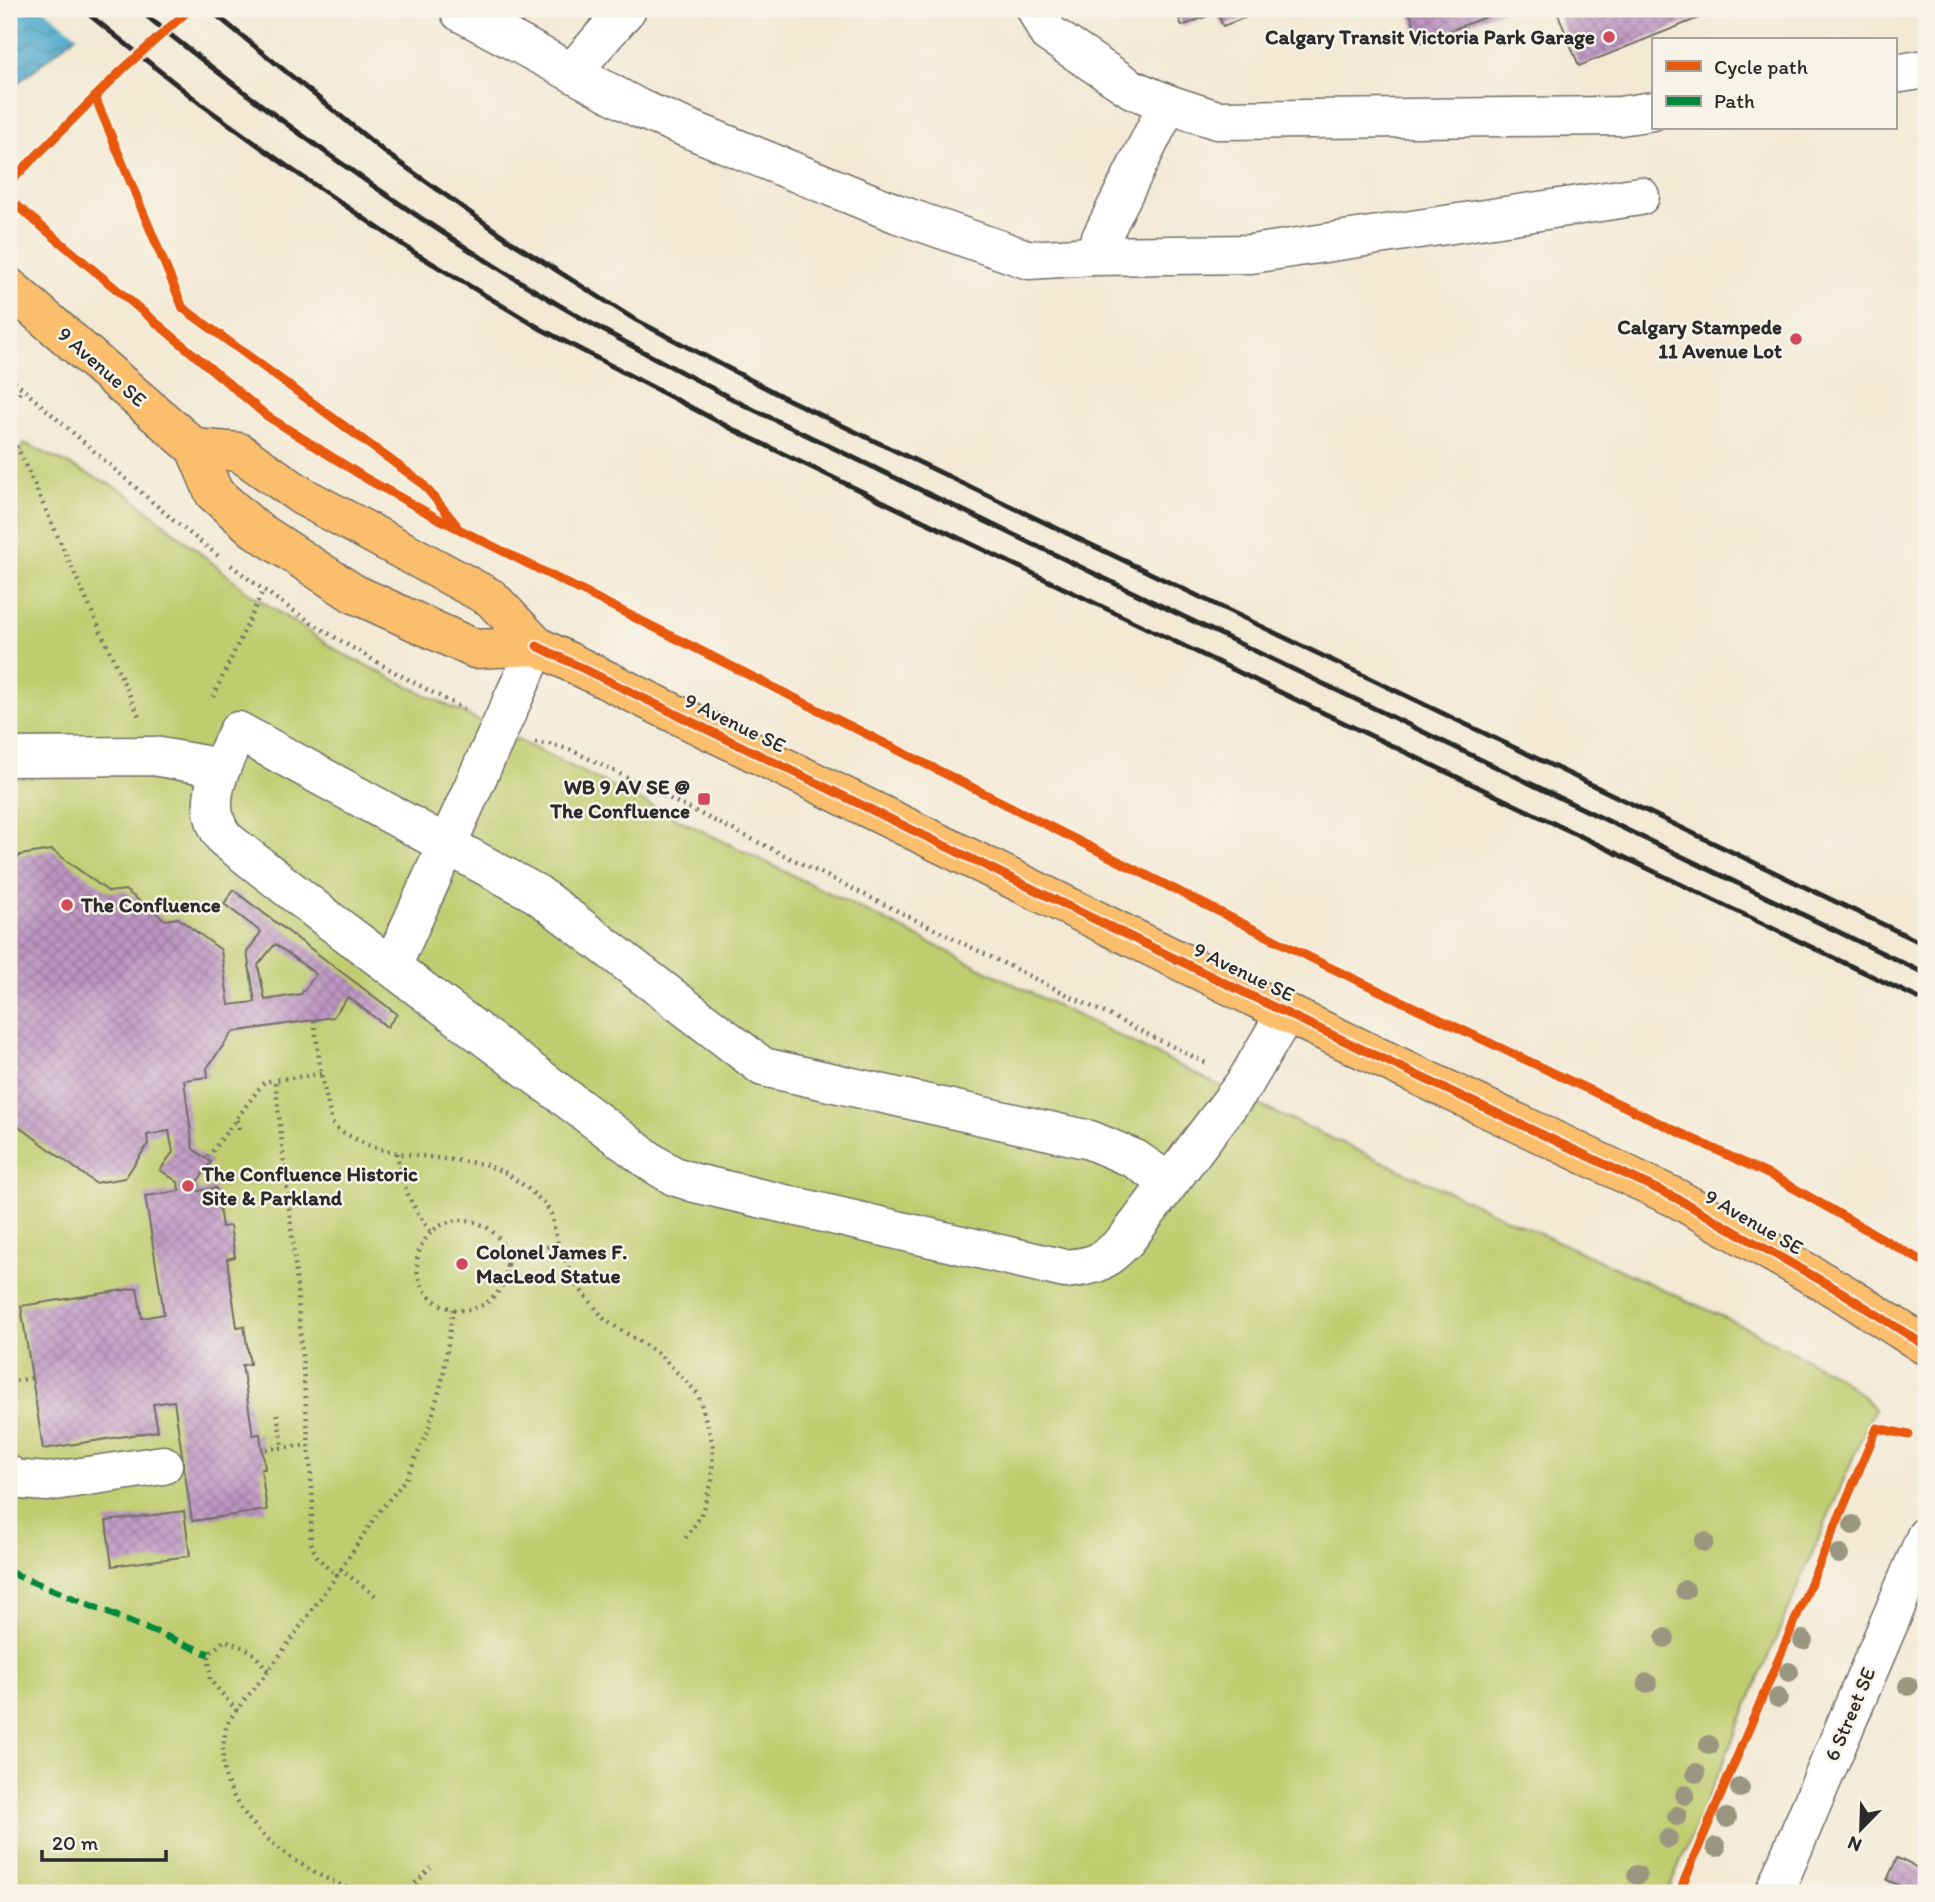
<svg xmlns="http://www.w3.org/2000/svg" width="1935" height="1902" viewBox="0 0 1935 1902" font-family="Itim,sans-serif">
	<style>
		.green { fill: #bfcd6f; stroke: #757c4d; stroke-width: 2 }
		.water { fill: url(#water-waves); stroke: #3c6a7a; stroke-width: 2 }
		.pier { fill: #f3e9d4 }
		.building { fill: url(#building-cross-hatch); fill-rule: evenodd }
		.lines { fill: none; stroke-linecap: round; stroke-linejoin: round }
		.minor-casing { stroke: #716e66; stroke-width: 41 }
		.major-casing { stroke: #716e66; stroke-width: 41 }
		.path { stroke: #716e66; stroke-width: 4.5; stroke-dasharray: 2 5; stroke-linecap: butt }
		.minor { stroke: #fff; stroke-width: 38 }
		.major { stroke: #fabe6d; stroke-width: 38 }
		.rail { stroke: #2b2b2b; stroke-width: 5 }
		.quiet { stroke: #00873e; stroke-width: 7; stroke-dasharray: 14 7; stroke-linecap: butt }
		.cycleway-casing { stroke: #f7f3e8; stroke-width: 13 }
		.cycleway { stroke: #e8590c; stroke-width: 9 }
		.tree { fill: #999780 }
		.poi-dot { fill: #d1495b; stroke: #f7f3e8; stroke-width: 2.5 }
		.labels { text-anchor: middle; stroke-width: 5; stroke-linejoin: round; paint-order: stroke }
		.poi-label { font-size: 21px; font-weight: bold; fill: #2b2b2b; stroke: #f7f3e8; text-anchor: end }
		.street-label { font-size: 21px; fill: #2b2b2b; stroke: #f7f3e8 }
	</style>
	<defs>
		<pattern id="water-waves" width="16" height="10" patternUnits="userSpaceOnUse" patternTransform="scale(1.75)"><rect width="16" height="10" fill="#4ca8ca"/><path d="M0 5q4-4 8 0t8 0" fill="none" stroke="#3f89a4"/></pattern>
		<pattern id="building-cross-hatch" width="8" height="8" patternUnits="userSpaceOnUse" patternTransform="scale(1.75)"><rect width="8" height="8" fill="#bd95c2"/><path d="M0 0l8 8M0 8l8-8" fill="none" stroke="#9a7a9e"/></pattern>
	</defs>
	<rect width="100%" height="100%" fill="#f7f3e8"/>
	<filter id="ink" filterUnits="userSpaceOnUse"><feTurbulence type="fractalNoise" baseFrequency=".0143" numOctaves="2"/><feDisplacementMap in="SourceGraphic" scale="14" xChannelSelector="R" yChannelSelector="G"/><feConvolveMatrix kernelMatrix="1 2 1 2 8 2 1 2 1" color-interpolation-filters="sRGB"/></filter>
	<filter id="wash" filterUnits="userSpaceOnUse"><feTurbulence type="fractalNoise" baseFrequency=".00686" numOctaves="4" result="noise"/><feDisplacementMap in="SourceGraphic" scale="28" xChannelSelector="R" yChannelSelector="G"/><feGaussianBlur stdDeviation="1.57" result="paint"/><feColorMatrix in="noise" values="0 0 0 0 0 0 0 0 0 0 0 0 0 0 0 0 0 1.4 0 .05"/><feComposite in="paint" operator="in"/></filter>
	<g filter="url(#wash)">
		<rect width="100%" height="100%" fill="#f3e9d4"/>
		<polygon class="green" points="24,443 124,491 248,592 341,653 1265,1108 1745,1327 1834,1374 1864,1397 1874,1409 1667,1893 9,1893 9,477"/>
		<polygon class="water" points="9,9 109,9 9,90"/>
		<polygon class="pier" points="44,9 112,9 79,37"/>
		<g id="blocks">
			<g class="building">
				<polygon points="1175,9 1267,9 1223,26 1217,12 1182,26"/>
				<polygon points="1408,9 1506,9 1421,42"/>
				<polygon points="1556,9 1721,9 1579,66"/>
				<path d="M52,850l57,42 16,-2 40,30 13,-2 43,32 8,55 26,-3 -8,-50 14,-20 -37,-28 9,-14 164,124 -10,13 -39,-30 -15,20 -100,15 -26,36 1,9 -24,3 9,69 18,13 -14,20 1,9 18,-3 6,39 8,-1 5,31 -8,2 10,68 7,-1 6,38 -8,1 11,70 7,-1 5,35h-4l6,41 -75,11 -18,-120 -21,3 5,27 -115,18 -22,-143 116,-18 5,30 22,-4 -19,-118 34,-5 -1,-9 -18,-12 13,-18 -4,-21 -22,4 1,9 -23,34 -30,5 -86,-64v-248l11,-16zM275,944l41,30 -15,20 -36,6 -7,-35z"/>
				<polygon points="184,1511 190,1556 112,1566 106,1521"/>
				<polygon points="1897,1858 1926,1872 1926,1893 1915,1893 1887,1880"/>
			</g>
		</g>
	</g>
	<g filter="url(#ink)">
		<use href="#blocks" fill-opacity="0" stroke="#716e66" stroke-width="2"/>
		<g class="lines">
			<defs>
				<g id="minor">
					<polyline points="462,9 460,12 640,109 898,214 1029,260 1092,256"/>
					<polyline points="1036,9 1048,33 1132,89 1168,104 1217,120 1620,116 1653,111"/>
					<polyline points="572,72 627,9"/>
					<polyline points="1895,74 1926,69"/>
					<polyline points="1168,104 1092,256 1251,254 1640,196"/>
					<polyline points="9,757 154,756 221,768"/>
					<polyline points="392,966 537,646"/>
					<path d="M1169,1182l-34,-23 -45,-19 -327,-73 -226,-173 -299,-163c-16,34 -40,74 -13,108l104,81 325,244 20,12 21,7 370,86c33,-3 38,-7 61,-29l119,-157 41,-70"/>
					<polyline points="9,1475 11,1479 47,1482 163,1465"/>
					<polyline points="1774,1893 1926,1536"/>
				</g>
				<g id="major">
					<polyline points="9,287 195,448 214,493 255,529 353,593 475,649 537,646"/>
					<polyline points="195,448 239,452 302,496 491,598 537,646 1286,1013 1678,1199 1843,1293 1926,1346"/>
				</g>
			</defs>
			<use href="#minor" class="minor-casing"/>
			<use href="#major" class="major-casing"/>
			<g class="path">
				<polyline points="9,377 173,520 221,558"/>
				<polyline points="9,404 22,390"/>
				<polyline points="9,434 20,453 139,716"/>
				<path d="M231,565c71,57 152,102 233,144"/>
				<polyline points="213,697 263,591"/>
				<polyline points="535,743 549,744 571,750 1208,1064"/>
				<polyline points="314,1020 321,1074 332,1123 338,1130 367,1145 390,1152 484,1164 506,1173 526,1187 544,1203 551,1214 558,1245 576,1284 605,1320 659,1354 698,1394 713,1444 712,1482 700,1517 685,1539"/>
				<path d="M321,1074l-46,6 20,182 18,241c-3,38 -9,47 24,72 -24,33 -47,67 -72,100 -10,13 -32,37 -38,50 -2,5 -2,11 -3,16 -13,72 79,135 140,152"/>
				<polyline points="237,1120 240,1132"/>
				<path d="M397,1153c6,34 13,52 34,79"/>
				<polyline points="208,1157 264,1082 275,1080"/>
				<circle cx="462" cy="1265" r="45"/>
				<polyline points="505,1254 558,1245"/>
				<polyline points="9,1382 31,1378"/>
				<polyline points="277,1414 283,1448"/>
				<polyline points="266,1449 308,1445"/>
				<polyline points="340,1569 376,1596"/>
				<polyline points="337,1575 378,1513 406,1479 428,1431 443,1377 453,1309"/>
				<polyline points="237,1711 210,1680 209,1654 225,1640 251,1651 268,1670"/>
				<polyline points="405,1893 431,1868"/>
			</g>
			<use href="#minor" class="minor"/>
			<use href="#major" class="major"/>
			<g class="rail">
				<polyline points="82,9 201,104 291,169 415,253 541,329 738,432 1926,1002"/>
				<path d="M138,9c135,109 276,211 426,299 58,34 118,64 178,96l1184,570"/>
				<polyline points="209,9 386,153 513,243 634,319 787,399 1926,945"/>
			</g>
			<polyline class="quiet" points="9,1572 209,1654"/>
			<defs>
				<g id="cycleway">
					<polyline points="95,97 183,308 422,483 456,524"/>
					<polyline points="9,183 122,70 190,9"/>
					<polyline points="9,199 267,416 367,479 435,517 1327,966 1776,1178 1920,1260"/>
					<polyline points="537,646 1286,1013 1678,1199 1843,1293 1926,1346"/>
					<polyline points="1679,1893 1877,1428 1909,1435"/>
				</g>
			</defs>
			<use href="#cycleway" class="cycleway-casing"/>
			<use href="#cycleway" class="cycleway"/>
		</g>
		<g class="tree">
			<circle cx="1853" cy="1525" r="10"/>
			<circle cx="1704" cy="1542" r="10"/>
			<circle cx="1839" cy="1554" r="10"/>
			<circle cx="1685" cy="1590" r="10"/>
			<circle cx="1665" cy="1638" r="10"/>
			<circle cx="1803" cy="1640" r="10"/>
			<circle cx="1789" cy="1672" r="10"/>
			<circle cx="1647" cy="1683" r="10"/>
			<circle cx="1908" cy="1686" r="10"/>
			<circle cx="1778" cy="1698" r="10"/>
			<circle cx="1709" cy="1745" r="10"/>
			<circle cx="1696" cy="1773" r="10"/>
			<circle cx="1740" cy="1788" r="10"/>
			<circle cx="1685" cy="1795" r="10"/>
			<circle cx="1677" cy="1816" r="10"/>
			<circle cx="1727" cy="1818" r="10"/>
			<circle cx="1668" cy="1839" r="10"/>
			<circle cx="1716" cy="1847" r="10"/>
			<circle cx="1637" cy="1875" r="10"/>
		</g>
	</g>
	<g class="poi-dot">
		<circle cx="1609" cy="37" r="7"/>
		<circle cx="1796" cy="339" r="7"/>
		<rect x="697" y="792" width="14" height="14" rx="3.5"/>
		<circle cx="67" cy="905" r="7"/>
		<circle cx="188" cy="1186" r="7"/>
		<circle cx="462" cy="1264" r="7"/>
	</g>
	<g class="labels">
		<g class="poi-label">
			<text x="1595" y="44">Calgary Transit Victoria Park Garage</text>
			<text x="1782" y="334">Calgary Stampede<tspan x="1782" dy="24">11 Avenue Lot</tspan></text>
			<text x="690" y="794">WB 9 AV SE @<tspan x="690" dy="24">The Confluence</tspan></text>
			<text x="81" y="912" text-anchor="start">The Confluence</text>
			<text x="202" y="1181" text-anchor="start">The Confluence Historic<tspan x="202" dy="24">Site &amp; Parkland</tspan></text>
			<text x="476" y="1259" text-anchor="start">Colonel James F.<tspan x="476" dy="24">MacLeod Statue</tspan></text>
		</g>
		<g class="street-label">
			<text transform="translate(102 367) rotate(41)" y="7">9 Avenue SE</text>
			<text transform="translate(735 723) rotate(26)" y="7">9 Avenue SE</text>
			<text transform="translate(1244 972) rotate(26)" y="7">9 Avenue SE</text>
			<text transform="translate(1754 1222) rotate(30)" y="7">9 Avenue SE</text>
			<text transform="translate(1850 1714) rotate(-67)" y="7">6 Street SE</text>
		</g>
	</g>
	<rect width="1935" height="1902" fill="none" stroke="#f7f3e8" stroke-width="35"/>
	<rect x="1652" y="38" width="245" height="91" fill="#f7f3e8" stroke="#a5a39c" stroke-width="2"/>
	<rect x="1666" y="61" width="35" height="10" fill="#e8590c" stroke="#a5a39c" stroke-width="2"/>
	<text x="1714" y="74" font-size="21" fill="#2b2b2b">Cycle path</text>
	<rect x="1666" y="96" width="35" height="10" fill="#00873e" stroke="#a5a39c" stroke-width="2"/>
	<text x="1714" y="108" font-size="21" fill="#2b2b2b">Path</text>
	<g transform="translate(1861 1829) rotate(203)" stroke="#f7f3e8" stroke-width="5" paint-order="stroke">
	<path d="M0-5L12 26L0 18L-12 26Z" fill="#2b2b2b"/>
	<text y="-10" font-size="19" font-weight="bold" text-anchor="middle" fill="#2b2b2b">N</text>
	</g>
	<path d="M42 1850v10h124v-10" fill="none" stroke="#2b2b2b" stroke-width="3.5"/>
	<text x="52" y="1850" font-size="21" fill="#2b2b2b" stroke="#f7f3e8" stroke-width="5" paint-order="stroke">20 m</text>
</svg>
